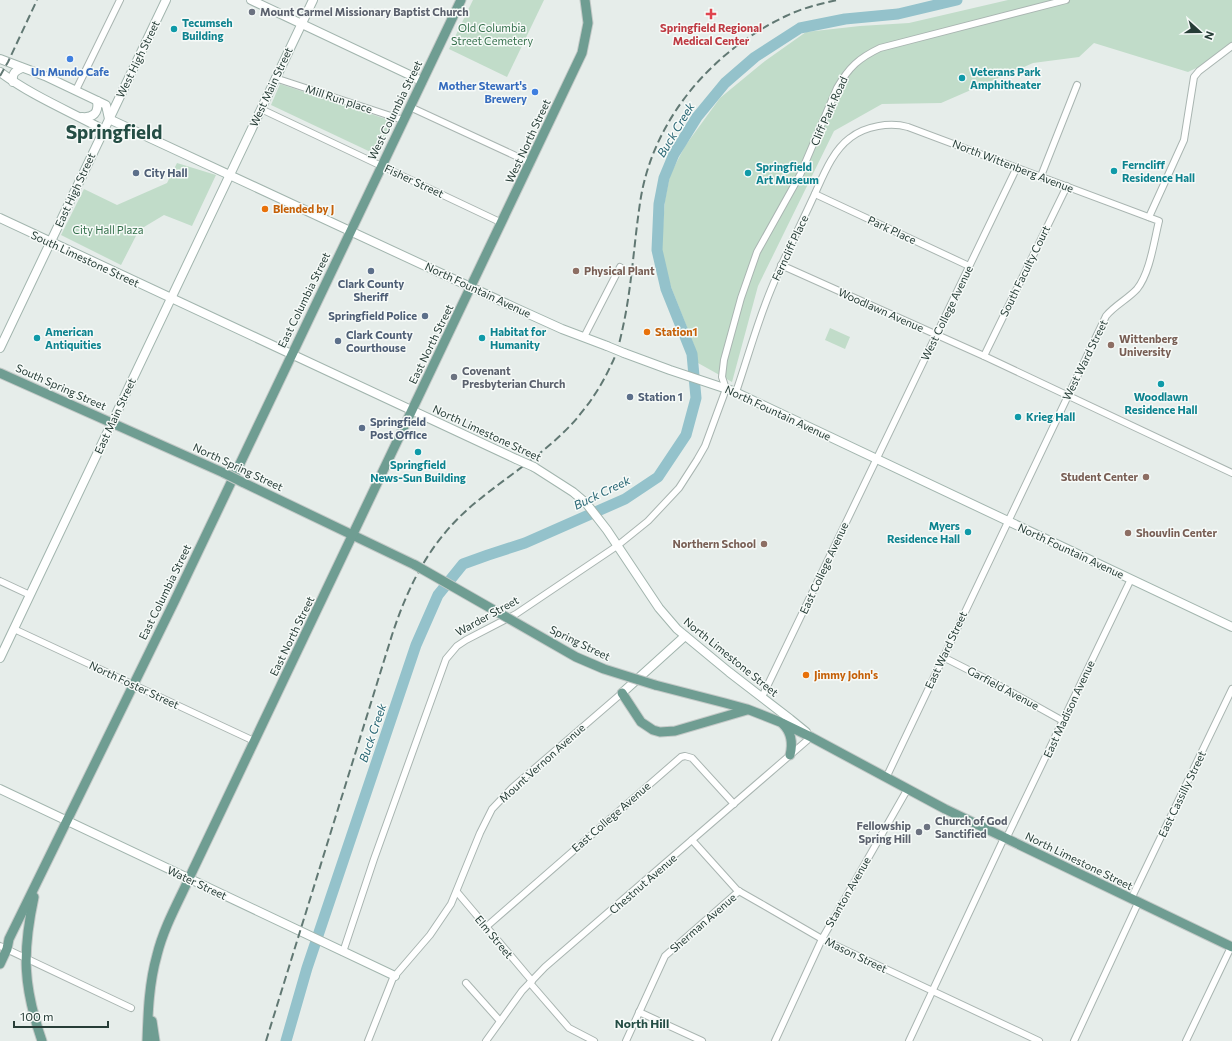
<svg xmlns="http://www.w3.org/2000/svg" width="1232" height="1041" viewBox="0 0 1232 1041" font-family="Commissioner,sans-serif">
	<style>
		.green { fill: #c1dcc9 }
		.lines { fill: none; stroke-linecap: round; stroke-linejoin: round }
		.river { stroke: #94c2cb; stroke-width: 11 }
		.street-casing { stroke: #a9b5b1; stroke-width: 8 }
		.secondary-casing { stroke: #a2b5ae; stroke-width: 10 }
		.primary-casing { stroke: #c3c9c7; stroke-width: 11 }
		.street { stroke: #fff; stroke-width: 6 }
		.secondary { stroke: #fff; stroke-width: 8 }
		.primary { stroke: #6f9d92; stroke-width: 9 }
		.rail { stroke: #617873; stroke-width: 2; stroke-dasharray: 8 4; stroke-linecap: butt }
		.secondary-bridge-casing { stroke: #a2b5ae; stroke-width: 10; stroke-linecap: butt }
		.primary-bridge-casing { stroke: #c3c9c7; stroke-width: 11; stroke-linecap: butt }
		.secondary-bridge { stroke: #fff; stroke-width: 8 }
		.primary-bridge { stroke: #6f9d92; stroke-width: 9 }
		.worship-dot { fill: #6b7280; stroke: #f6faf8; stroke-width: 1.5 }
		.health-dot { fill: #e0444e; stroke: #f6faf8; stroke-width: 1.5 }
		.culture-dot { fill: #0f9aa8; stroke: #f6faf8; stroke-width: 1.5 }
		.shop-dot { fill: #3f7fe0; stroke: #f6faf8; stroke-width: 1.5 }
		.service-dot { fill: #5c6f8a; stroke: #f6faf8; stroke-width: 1.5 }
		.food-dot { fill: #e8710a; stroke: #f6faf8; stroke-width: 1.5 }
		.education-dot { fill: #8d6e63; stroke: #f6faf8; stroke-width: 1.5 }
		.labels { text-anchor: middle; stroke-width: 3; stroke-linejoin: round; paint-order: stroke }
		.worship-label { font-size: 11px; font-weight: bold; fill: #5b616d; stroke: #f6faf8; text-anchor: start }
		.culture-label { font-size: 11px; font-weight: bold; fill: #0d838f; stroke: #f6faf8; text-anchor: start }
		.park-label { font-size: 11px; fill: #35704c; stroke: #f6faf8 }
		.health-label { font-size: 11px; font-weight: bold; fill: #be3a42; stroke: #f6faf8 }
		.street-label { font-size: 11px; fill: #273d37; stroke: #f6faf8 }
		.shop-label { font-size: 11px; font-weight: bold; fill: #366cbe; stroke: #f6faf8 }
		.service-label { font-size: 11px; font-weight: bold; fill: #4e5e75; stroke: #f6faf8; text-anchor: start }
		.food-label { font-size: 11px; font-weight: bold; fill: #c56008; stroke: #f6faf8; text-anchor: start }
		.education-label { font-size: 11px; font-weight: bold; fill: #785e54; stroke: #f6faf8; text-anchor: start }
		.water-label { font-size: 12px; font-style: italic; fill: #276573; stroke: #f6faf8 }
		.neighbourhood-label { font-size: 12px; font-weight: bold; fill: #244d44; stroke: #f6faf8 }
		.town-label { font-size: 19px; font-weight: bold; fill: #244d44; stroke: #f6faf8 }
	</style>
	<rect width="100%" height="100%" fill="#e6edea"/>
	<g class="green">
		<polygon points="473,0 544,0 507,77 449,49"/>
		<polygon points="1008,0 1232,0 1232,51 1188,72 1094,43 1079,57 1033,63 941,103 882,104 834,131 758,286 732,382 698,363 694,345 671,287 661,252 665,200 670,175 685,146 720,98 765,61 806,32 860,26 909,23"/>
		<polygon points="280,84 392,121 377,155 271,105"/>
		<polygon points="177,163 216,175 192,226 164,215 139,230 121,265 61,235 84,189 117,205 167,183"/>
		<polygon points="830,328 850,337 845,349 825,340"/>
	</g>
	<g class="lines">
		<polyline class="river" points="286,1041 307,968 416,645 438,595 463,564 488,555 525,543 625,499 658,477 686,435 696,398 692,354 666,289 657,250 659,204 664,178 674,154 697,117 725,83 755,57 800,28 845,19 898,14 957,0"/>
		<defs>
			<g id="street">
				<polyline points="275,78 403,120"/>
				<polyline points="76,90 120,0"/>
				<polyline points="410,107 531,163"/>
				<polyline points="261,109 502,223"/>
				<polyline points="1041,176 1077,85"/>
				<polyline points="815,194 969,266"/>
				<polyline points="1149,217 1184,140 1194,77 1199,71 1232,46"/>
				<polyline points="781,265 984,356 1232,473"/>
				<polyline points="584,337 620,267"/>
				<polyline points="984,356 1067,186"/>
				<path d="M736,392c10,-29 18,-58 29,-87 13,-36 31,-70 47,-105 10,-21 19,-48 38,-62 15,-12 40,-16 58,-11l251,94c-5,20 -9,52 -22,68 -9,10 -22,16 -31,27l-220,462"/>
				<polyline points="0,581 30,595"/>
				<polyline points="14,629 254,741"/>
				<polyline points="943,657 1004,688 1063,721"/>
				<polyline points="762,697 1017,167"/>
				<polyline points="1006,839 1131,579"/>
				<polyline points="692,840 737,890 765,906 822,939 1039,1041"/>
				<polyline points="457,892 532,981"/>
				<polyline points="1131,899 1232,689"/>
				<polyline points="486,927 681,757 685,756 692,758 734,804"/>
				<polyline points="0,946 131,1008"/>
				<path d="M343,952l31,-93 72,-200 11,-13 9,-6 50,-26 101,-68 31,-25 31,-33 18,-28 8,-14 21,-57 -4,-12 2,-17 17,-62 16,-46 43,-77 37,-87c12,-21 22,-30 43,-40l186,-48"/>
				<polyline points="466,983 500,1021"/>
				<polyline points="530,983 569,1028 594,1041"/>
				<polyline points="639,1012 702,1041"/>
				<polyline points="368,1041 393,978 430,935 451,904 480,833 492,809 512,788 622,693"/>
				<polyline points="486,1041 522,991 545,967 811,737"/>
				<polyline points="626,1041 665,956 739,891"/>
				<polyline points="775,1041 822,939 907,790"/>
				<polyline points="909,1041 1004,838"/>
				<polyline points="1074,1041 1138,903"/>
				<polyline points="1186,1041 1231,947"/>
			</g>
			<g id="secondary">
				<polyline points="251,0 414,77 422,82"/>
				<polyline points="0,59 45,76 106,105 109,119"/>
				<path d="M0,72c32,24 69,39 104,58"/>
				<path d="M13,82c-1,-9 2,-11 9,-14"/>
				<path d="M82,117c11,1 17,-4 15,-16"/>
				<polyline points="109,119 520,310 562,329 607,346"/>
				<polyline points="0,218 516,459"/>
				<polyline points="0,348 166,0"/>
				<polyline points="624,353 670,370 733,391 1232,627"/>
				<polyline points="534,467 573,492 586,503 607,530 659,608 677,629 729,672 790,719 806,732"/>
				<polyline points="0,658 313,0"/>
				<polyline points="622,693 685,636"/>
				<polyline points="0,789 395,976"/>
			</g>
			<g id="primary">
				<polyline points="0,373 224,473"/>
				<polyline points="242,482 415,565"/>
				<polyline points="655,685 725,703 747,709 780,722 811,737 945,809 1232,947"/>
				<polyline points="622,693 641,722 653,730 660,732 675,731 747,710"/>
				<path d="M783,724c9,9 10,19 7,31"/>
				<path d="M34,897c-12,56 -11,89 8,144"/>
				<polyline points="0,964 7,949 9,939 175,600 461,0"/>
				<polyline points="152,1021 155,1041"/>
				<path d="M147,1041c1,-29 2,-58 10,-86 7,-29 23,-56 35,-83l390,-819 6,-30 -3,-23"/>
			</g>
		</defs>
		<use href="#street" class="street-casing"/>
		<use href="#secondary" class="secondary-casing"/>
		<use href="#primary" class="primary-casing"/>
		<use href="#street" class="street"/>
		<use href="#secondary" class="secondary"/>
		<use href="#primary" class="primary"/>
		<g class="rail">
			<polyline points="0,76 8,62 37,0"/>
			<path d="M266,1041l126,-406c18,-55 42,-100 88,-136 33,-27 70,-49 98,-82 5,-7 11,-13 15,-20 7,-10 13,-21 18,-32 7,-13 10,-29 13,-43 8,-39 10,-79 16,-119 12,-83 72,-152 146,-187 16,-8 34,-12 51,-16"/>
		</g>
		<defs>
			<g id="secondary-bridge">
				<polyline points="607,346 624,353"/>
				<polyline points="516,459 534,467"/>
			</g>
			<g id="primary-bridge">
				<polyline points="224,473 242,482"/>
				<polyline points="415,565 576,657 604,669 655,685"/>
			</g>
		</defs>
		<use href="#secondary-bridge" class="secondary-bridge-casing"/>
		<use href="#primary-bridge" class="primary-bridge-casing"/>
		<use href="#secondary-bridge" class="secondary-bridge"/>
		<use href="#primary-bridge" class="primary-bridge"/>
	</g>
	<g class="worship-dot">
		<circle cx="252" cy="12" r="4"/>
		<circle cx="454" cy="377" r="4"/>
		<circle cx="927" cy="827" r="4"/>
		<circle cx="919" cy="832" r="4"/>
	</g>
	<path class="health-dot" d="M709 8h4v4h4v4h-4v4h-4v-4h-4v-4h4z"/>
	<g class="culture-dot">
		<circle cx="174" cy="29" r="4"/>
		<circle cx="962" cy="78" r="4"/>
		<circle cx="1114" cy="171" r="4"/>
		<circle cx="748" cy="173" r="4"/>
		<circle cx="37" cy="338" r="4"/>
		<circle cx="482" cy="338" r="4"/>
		<circle cx="1161" cy="384" r="4"/>
		<circle cx="1018" cy="417" r="4"/>
		<circle cx="418" cy="452" r="4"/>
		<circle cx="968" cy="532" r="4"/>
	</g>
	<g class="shop-dot">
		<circle cx="70" cy="59" r="4"/>
		<circle cx="535" cy="92" r="4"/>
	</g>
	<g class="service-dot">
		<circle cx="136" cy="173" r="4"/>
		<circle cx="371" cy="271" r="4"/>
		<circle cx="425" cy="316" r="4"/>
		<circle cx="338" cy="341" r="4"/>
		<circle cx="630" cy="397" r="4"/>
		<circle cx="362" cy="428" r="4"/>
	</g>
	<g class="food-dot">
		<circle cx="265" cy="209" r="4"/>
		<circle cx="647" cy="332" r="4"/>
		<circle cx="806" cy="675" r="4"/>
	</g>
	<g class="education-dot">
		<circle cx="576" cy="271" r="4"/>
		<circle cx="1111" cy="345" r="4"/>
		<circle cx="1146" cy="477" r="4"/>
		<circle cx="1128" cy="533" r="4"/>
		<circle cx="764" cy="544" r="4"/>
	</g>
	<g class="labels">
		<g class="worship-label">
			<text x="260" y="16">Mount Carmel Missionary Baptist Church</text>
			<text x="462" y="375">Covenant<tspan x="462" dy="13">Presbyterian Church</tspan></text>
			<text x="935" y="825">Church of God<tspan x="935" dy="13">Sanctified</tspan></text>
			<text x="911" y="830" text-anchor="end">Fellowship<tspan x="911" dy="13">Spring Hill</tspan></text>
		</g>
		<g class="culture-label">
			<text x="182" y="27">Tecumseh<tspan x="182" dy="13">Building</tspan></text>
			<text x="970" y="76">Veterans Park<tspan x="970" dy="13">Amphitheater</tspan></text>
			<text x="1122" y="169">Ferncliff<tspan x="1122" dy="13">Residence Hall</tspan></text>
			<text x="756" y="171">Springfield<tspan x="756" dy="13">Art Museum</tspan></text>
			<text x="45" y="336">American<tspan x="45" dy="13">Antiquities</tspan></text>
			<text x="490" y="336">Habitat for<tspan x="490" dy="13">Humanity</tspan></text>
			<text x="1161" y="401" text-anchor="middle">Woodlawn<tspan x="1161" dy="13">Residence Hall</tspan></text>
			<text x="1026" y="421">Krieg Hall</text>
			<text x="418" y="469" text-anchor="middle">Springfield<tspan x="418" dy="13">News-Sun Building</tspan></text>
			<text x="960" y="530" text-anchor="end">Myers<tspan x="960" dy="13">Residence Hall</tspan></text>
		</g>
		<g class="park-label">
			<text x="492" y="32">Old Columbia<tspan x="492" dy="13">Street Cemetery</tspan></text>
			<text x="108" y="234">City Hall Plaza</text>
		</g>
		<g class="health-label">
			<text x="711" y="32">Springfield Regional<tspan x="711" dy="13">Medical Center</tspan></text>
		</g>
		<g class="street-label">
			<text transform="translate(138 59) rotate(-64)" y="4">West High Street</text>
			<text transform="translate(271 87) rotate(-65)" y="4">West Main Street</text>
			<text transform="translate(339 99) rotate(18)" y="4">Mill Run place</text>
			<text transform="translate(395 110) rotate(-64)" y="4">West Columbia Street</text>
			<text transform="translate(829 111) rotate(-66)" y="4">Cliff Park Road</text>
			<text transform="translate(528 141) rotate(-65)" y="4">West North Street</text>
			<text transform="translate(1013 166) rotate(21)" y="4">North Wittenberg Avenue</text>
			<text transform="translate(414 181) rotate(25)" y="4">Fisher Street</text>
			<text transform="translate(75 190) rotate(-65)" y="4">East High Street</text>
			<text transform="translate(892 230) rotate(25)" y="4">Park Place</text>
			<text transform="translate(790 248) rotate(-65)" y="4">Ferncliff Place</text>
			<text transform="translate(85 259) rotate(25)" y="4">South Limestone Street</text>
			<text transform="translate(1025 271) rotate(-64)" y="4">South Faculty Court</text>
			<text transform="translate(478 290) rotate(25)" y="4">North Fountain Avenue</text>
			<text transform="translate(304 300) rotate(-64)" y="4">East Columbia Street</text>
			<text transform="translate(881 310) rotate(24)" y="4">Woodlawn Avenue</text>
			<text transform="translate(947 313) rotate(-64)" y="4">West College Avenue</text>
			<text transform="translate(431 344) rotate(-64)" y="4">East North Street</text>
			<text transform="translate(1085 360) rotate(-64)" y="4">West Ward Street</text>
			<text transform="translate(61 387) rotate(24)" y="4">South Spring Street</text>
			<text transform="translate(778 413) rotate(25)" y="4">North Fountain Avenue</text>
			<text transform="translate(115 416) rotate(-65)" y="4">East Main Street</text>
			<text transform="translate(487 433) rotate(25)" y="4">North Limestone Street</text>
			<text transform="translate(238 467) rotate(25)" y="4">North Spring Street</text>
			<text transform="translate(1071 551) rotate(25)" y="4">North Fountain Avenue</text>
			<text transform="translate(824 568) rotate(-65)" y="4">East College Avenue</text>
			<text transform="translate(165 592) rotate(-64)" y="4">East Columbia Street</text>
			<text transform="translate(487 616) rotate(-29)" y="4">Warder Street</text>
			<text transform="translate(292 636) rotate(-64)" y="4">East North Street</text>
			<text transform="translate(580 643) rotate(26)" y="4">Spring Street</text>
			<text transform="translate(946 650) rotate(-65)" y="4">East Ward Street</text>
			<text transform="translate(731 657) rotate(39)" y="4">North Limestone Street</text>
			<text transform="translate(134 685) rotate(25)" y="4">North Foster Street</text>
			<text transform="translate(1003 688) rotate(28)" y="4">Garfield Avenue</text>
			<text transform="translate(1069 709) rotate(-65)" y="4">East Madison Avenue</text>
			<text transform="translate(542 763) rotate(-42)" y="4">Mount Vernon Avenue</text>
			<text transform="translate(1182 794) rotate(-64)" y="4">East Cassilly Street</text>
			<text transform="translate(611 817) rotate(-41)" y="4">East College Avenue</text>
			<text transform="translate(1079 861) rotate(26)" y="4">North Limestone Street</text>
			<text transform="translate(197 883) rotate(25)" y="4">Water Street</text>
			<text transform="translate(643 884) rotate(-41)" y="4">Chestnut Avenue</text>
			<text transform="translate(848 892) rotate(-60)" y="4">Stanton Avenue</text>
			<text transform="translate(703 923) rotate(-41)" y="4">Sherman Avenue</text>
			<text transform="translate(494 937) rotate(50)" y="4">Elm Street</text>
			<text transform="translate(856 955) rotate(26)" y="4">Mason Street</text>
		</g>
		<g class="shop-label">
			<text x="70" y="76">Un Mundo Cafe</text>
			<text x="527" y="90" text-anchor="end">Mother Stewart's<tspan x="527" dy="13">Brewery</tspan></text>
		</g>
		<g class="service-label">
			<text x="144" y="177">City Hall</text>
			<text x="371" y="288" text-anchor="middle">Clark County<tspan x="371" dy="13">Sheriff</tspan></text>
			<text x="417" y="320" text-anchor="end">Springfield Police</text>
			<text x="346" y="339">Clark County<tspan x="346" dy="13">Courthouse</tspan></text>
			<text x="638" y="401">Station 1</text>
			<text x="370" y="426">Springfield<tspan x="370" dy="13">Post Office</tspan></text>
		</g>
		<g class="food-label">
			<text x="273" y="213">Blended by J</text>
			<text x="655" y="336">Station1</text>
			<text x="814" y="679">Jimmy John's</text>
		</g>
		<g class="education-label">
			<text x="584" y="275">Physical Plant</text>
			<text x="1119" y="343">Wittenberg<tspan x="1119" dy="13">University</tspan></text>
			<text x="1138" y="481" text-anchor="end">Student Center</text>
			<text x="1136" y="537">Shouvlin Center</text>
			<text x="756" y="548" text-anchor="end">Northern School</text>
		</g>
		<g class="water-label">
			<text transform="translate(676 130) rotate(-59)" y="4">Buck Creek</text>
			<text transform="translate(602 493) rotate(-26)" y="4">Buck Creek</text>
			<text transform="translate(373 733) rotate(-71)" y="4">Buck Creek</text>
		</g>
		<g class="neighbourhood-label">
			<text x="642" y="1028">North Hill</text>
		</g>
		<g class="town-label">
			<text x="114" y="139">Springfield</text>
		</g>
	</g>
	<g transform="translate(1200 32) rotate(111)" stroke="#f6faf8" stroke-width="3" paint-order="stroke">
	<path d="M0-3L7 15L0 10L-7 15Z" fill="#273d37"/>
	<text y="-6" font-size="11" font-weight="bold" text-anchor="middle" fill="#273d37">N</text>
	</g>
	<path d="M14 1021v6h94v-6" fill="none" stroke="#273d37" stroke-width="2"/>
	<text x="20" y="1021" font-size="12" fill="#273d37" stroke="#f6faf8" stroke-width="3" paint-order="stroke">100 m</text>
</svg>
